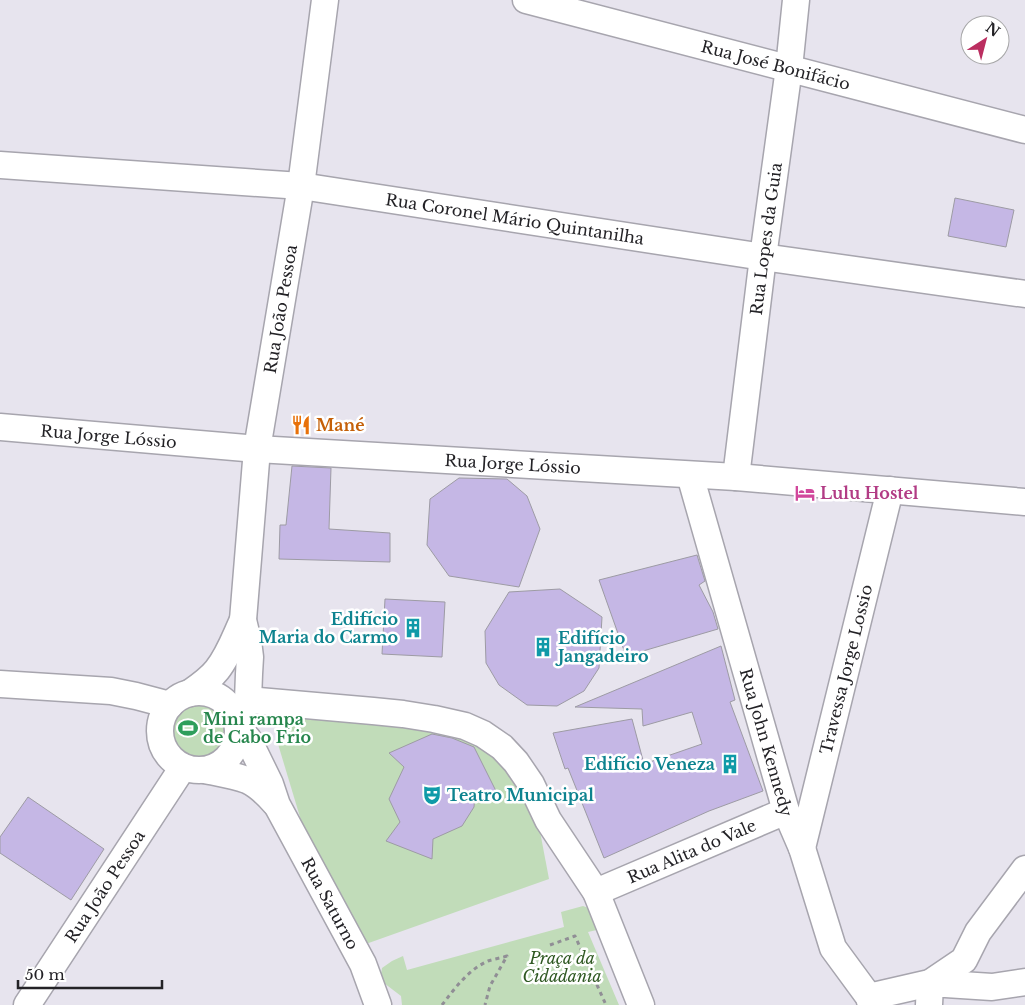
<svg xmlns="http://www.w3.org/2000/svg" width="1025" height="1005" viewBox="0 0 1025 1005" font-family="'Libre Baskerville',serif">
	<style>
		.green { fill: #c1dcb9 }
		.building { fill: #c5b7e5; stroke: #9d9ba4 }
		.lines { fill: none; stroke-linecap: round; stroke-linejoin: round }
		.minor-casing { stroke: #a7a5ae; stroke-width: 29 }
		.path { stroke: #908e95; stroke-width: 3; stroke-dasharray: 4 4; stroke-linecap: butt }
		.minor { stroke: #fff; stroke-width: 26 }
		.labels { text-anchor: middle; stroke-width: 5; stroke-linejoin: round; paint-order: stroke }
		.street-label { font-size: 16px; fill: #232226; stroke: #fff }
		.food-label { font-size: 16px; font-weight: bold; fill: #c56008; stroke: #fff; text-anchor: start }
		.hotel-label { font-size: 16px; font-weight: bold; fill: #b23c85; stroke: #fff; text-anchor: start }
		.culture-label { font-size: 16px; font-weight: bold; fill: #0d838f; stroke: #fff; text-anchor: end }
		.leisure-label { font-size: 16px; font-weight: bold; fill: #27864d; stroke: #fff; text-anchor: start }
		.park-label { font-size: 16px; font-style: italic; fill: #2f5822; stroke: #fff }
	</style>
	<rect width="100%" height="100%" fill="#e7e4ee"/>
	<g class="green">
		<circle cx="198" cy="732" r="27"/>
		<polygon points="292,716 422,727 478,740 510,775 535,805 549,879 363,945 306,837 278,744"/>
		<polygon points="583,906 594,910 601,929 588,932 619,1005 402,1005 401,996 380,980 382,968 392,961 403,956 407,970 564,927 561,912"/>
	</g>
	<g class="building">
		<polygon points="955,198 1014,210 1006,247 948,236"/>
		<polygon points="292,466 331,468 329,529 390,533 390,562 279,559 280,525 286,525"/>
		<polygon points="459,478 507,479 527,496 540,529 519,587 449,576 427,545 430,499"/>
		<polygon points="697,555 705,581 699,585 713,612 718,629 626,656 599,580"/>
		<polygon points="560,589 602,617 599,668 584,691 557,706 527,705 499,685 486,663 485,631 509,592"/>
		<polygon points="385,599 445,602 442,657 382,654"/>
		<polygon points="721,646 735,700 730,702 763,791 709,811 604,858 568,768 565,769 553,733 632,719 644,764 702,744 692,712 643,726 642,709 575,707"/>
		<polygon points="432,734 452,738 474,747 499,797 475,794 474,807 462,826 433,839 432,859 386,841 400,822 389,799 404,767 389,753"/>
		<polygon points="28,797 104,849 71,900 0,853 0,837"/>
	</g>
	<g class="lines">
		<defs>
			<g id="minor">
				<path id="s1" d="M526,0l499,130"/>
				<path id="s2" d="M0,165l301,21 462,71 262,37"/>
				<path id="s3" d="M0,427l257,22 479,28 289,25"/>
				<path id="s4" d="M690,475l96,336 16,37 31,100 36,49 2,8"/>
				<path id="s5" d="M736,477l27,-220 26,-189 7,-68"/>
				<polyline points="0,684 111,691 136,696 170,705"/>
				<circle cx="199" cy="731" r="39"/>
				<path d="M190,693c10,-7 20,-14 27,-23 12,-15 18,-33 26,-50"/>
				<polyline points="248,700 373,711 403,714 434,719 465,726 483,734 502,747 516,762 531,784 548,820 596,892 641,1005"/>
				<path id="s6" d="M237,721l11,-21 1,-26 1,-17 -2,-16 -5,-21 14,-171 44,-263 24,-186"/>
				<path id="s7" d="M238,728l10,11 22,45 7,21 86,159 15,41"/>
				<path d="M205,770c14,3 29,5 42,10 11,5 20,14 28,23"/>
				<path id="s8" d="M802,848l88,-358"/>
				<path id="s9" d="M596,892l190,-81"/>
				<polyline points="869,997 930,983 964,960 978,932 1025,869"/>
				<path id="s10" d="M27,1005l156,-238"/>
				<polyline points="929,1005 930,983 992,987 1025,982"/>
			</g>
		</defs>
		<use href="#minor" class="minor-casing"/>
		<g class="path">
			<polyline points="550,945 575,936 606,1005"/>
			<path d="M442,1005c13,-17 26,-35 46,-44 6,-2 13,-3 19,-5l-17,30 -5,19"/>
		</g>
		<use href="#minor" class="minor"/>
	</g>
	<defs>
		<symbol id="restaurant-bare" viewBox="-9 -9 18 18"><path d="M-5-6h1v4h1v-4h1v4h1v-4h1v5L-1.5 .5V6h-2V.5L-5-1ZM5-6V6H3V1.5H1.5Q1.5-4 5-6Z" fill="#e8710a" stroke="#fff" stroke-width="2.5" paint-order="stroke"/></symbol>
		<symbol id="hotel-bare" viewBox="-9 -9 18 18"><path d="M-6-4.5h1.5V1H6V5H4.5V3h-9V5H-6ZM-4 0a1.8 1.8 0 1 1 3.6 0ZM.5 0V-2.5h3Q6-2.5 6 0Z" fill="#d1479c" stroke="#fff" stroke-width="2.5" paint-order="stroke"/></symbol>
		<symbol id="building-bare" viewBox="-9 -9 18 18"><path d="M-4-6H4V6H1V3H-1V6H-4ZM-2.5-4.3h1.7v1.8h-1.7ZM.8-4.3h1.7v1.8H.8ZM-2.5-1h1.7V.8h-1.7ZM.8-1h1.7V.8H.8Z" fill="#0f9aa8" stroke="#fff" stroke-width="2.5" paint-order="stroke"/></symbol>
		<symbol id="stadium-bare" viewBox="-9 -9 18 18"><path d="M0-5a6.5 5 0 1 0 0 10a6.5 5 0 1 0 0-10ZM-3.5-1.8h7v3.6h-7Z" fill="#2e9e5b" stroke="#fff" stroke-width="2.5" paint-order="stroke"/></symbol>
		<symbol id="theatre-bare" viewBox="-9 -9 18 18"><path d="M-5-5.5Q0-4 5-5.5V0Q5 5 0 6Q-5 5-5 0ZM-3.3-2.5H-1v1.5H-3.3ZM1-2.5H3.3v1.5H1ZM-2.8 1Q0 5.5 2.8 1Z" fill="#0f9aa8" stroke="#fff" stroke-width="2.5" paint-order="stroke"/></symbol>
	</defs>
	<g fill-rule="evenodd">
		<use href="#restaurant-bare" x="287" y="411" width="28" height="28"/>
		<use href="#hotel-bare" x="791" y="479" width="28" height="28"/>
		<use href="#building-bare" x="399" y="614" width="28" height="28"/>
		<use href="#building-bare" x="529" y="633" width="28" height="28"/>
		<use href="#stadium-bare" x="174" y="714" width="28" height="28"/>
		<use href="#building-bare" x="716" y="750" width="28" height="28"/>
		<use href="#theatre-bare" x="418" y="781" width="28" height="28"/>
	</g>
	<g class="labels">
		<g class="street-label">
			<text dy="6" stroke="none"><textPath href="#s1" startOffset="258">Rua José Bonifácio</textPath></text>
			<text dy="6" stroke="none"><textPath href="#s2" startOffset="518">Rua Coronel Mário Quintanilha</textPath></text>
			<text dy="6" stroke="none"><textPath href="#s5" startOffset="240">Rua Lopes da Guia</textPath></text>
			<text dy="6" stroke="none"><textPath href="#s6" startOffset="418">Rua João Pessoa</textPath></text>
			<text dy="6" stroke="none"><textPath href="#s3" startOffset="109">Rua Jorge Lóssio</textPath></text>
			<text dy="6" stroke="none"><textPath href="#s3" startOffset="514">Rua Jorge Lóssio</textPath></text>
			<text dy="6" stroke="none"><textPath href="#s8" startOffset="184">Travessa Jorge Lossio</textPath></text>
			<text dy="6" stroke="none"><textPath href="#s4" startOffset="278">Rua John Kennedy</textPath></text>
			<text dy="6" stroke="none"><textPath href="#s9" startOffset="104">Rua Alita do Vale</textPath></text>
			<text dy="6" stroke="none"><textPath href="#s10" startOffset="142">Rua João Pessoa</textPath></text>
			<text dy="6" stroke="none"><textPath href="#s7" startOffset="199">Rua Saturno</textPath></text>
		</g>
		<g class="food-label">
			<text x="316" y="431">Mané</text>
		</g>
		<g class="hotel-label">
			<text x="820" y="499">Lulu Hostel</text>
		</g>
		<g class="culture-label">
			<text x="398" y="625">Edifício<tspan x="398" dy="18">Maria do Carmo</tspan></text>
			<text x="558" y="644" text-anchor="start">Edifício<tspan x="558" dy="18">Jangadeiro</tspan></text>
			<text x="715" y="770">Edifício Veneza</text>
			<text x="447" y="801" text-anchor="start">Teatro Municipal</text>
		</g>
		<g class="leisure-label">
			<text x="203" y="725">Mini rampa<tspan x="203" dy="18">de Cabo Frio</tspan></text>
		</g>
		<g class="park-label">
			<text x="562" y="964">Praça da<tspan x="562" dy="18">Cidadania</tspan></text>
		</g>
	</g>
	<g transform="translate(985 40) rotate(36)"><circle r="24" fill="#ffffff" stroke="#a7a7a8"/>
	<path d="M0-4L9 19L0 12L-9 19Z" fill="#bb2e60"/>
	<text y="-8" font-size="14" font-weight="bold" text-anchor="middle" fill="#232226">N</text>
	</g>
	<path d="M18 980v8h144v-8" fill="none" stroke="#232226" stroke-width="2.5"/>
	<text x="25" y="980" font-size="15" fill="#232226" stroke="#ffffff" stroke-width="4" paint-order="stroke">50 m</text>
</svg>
